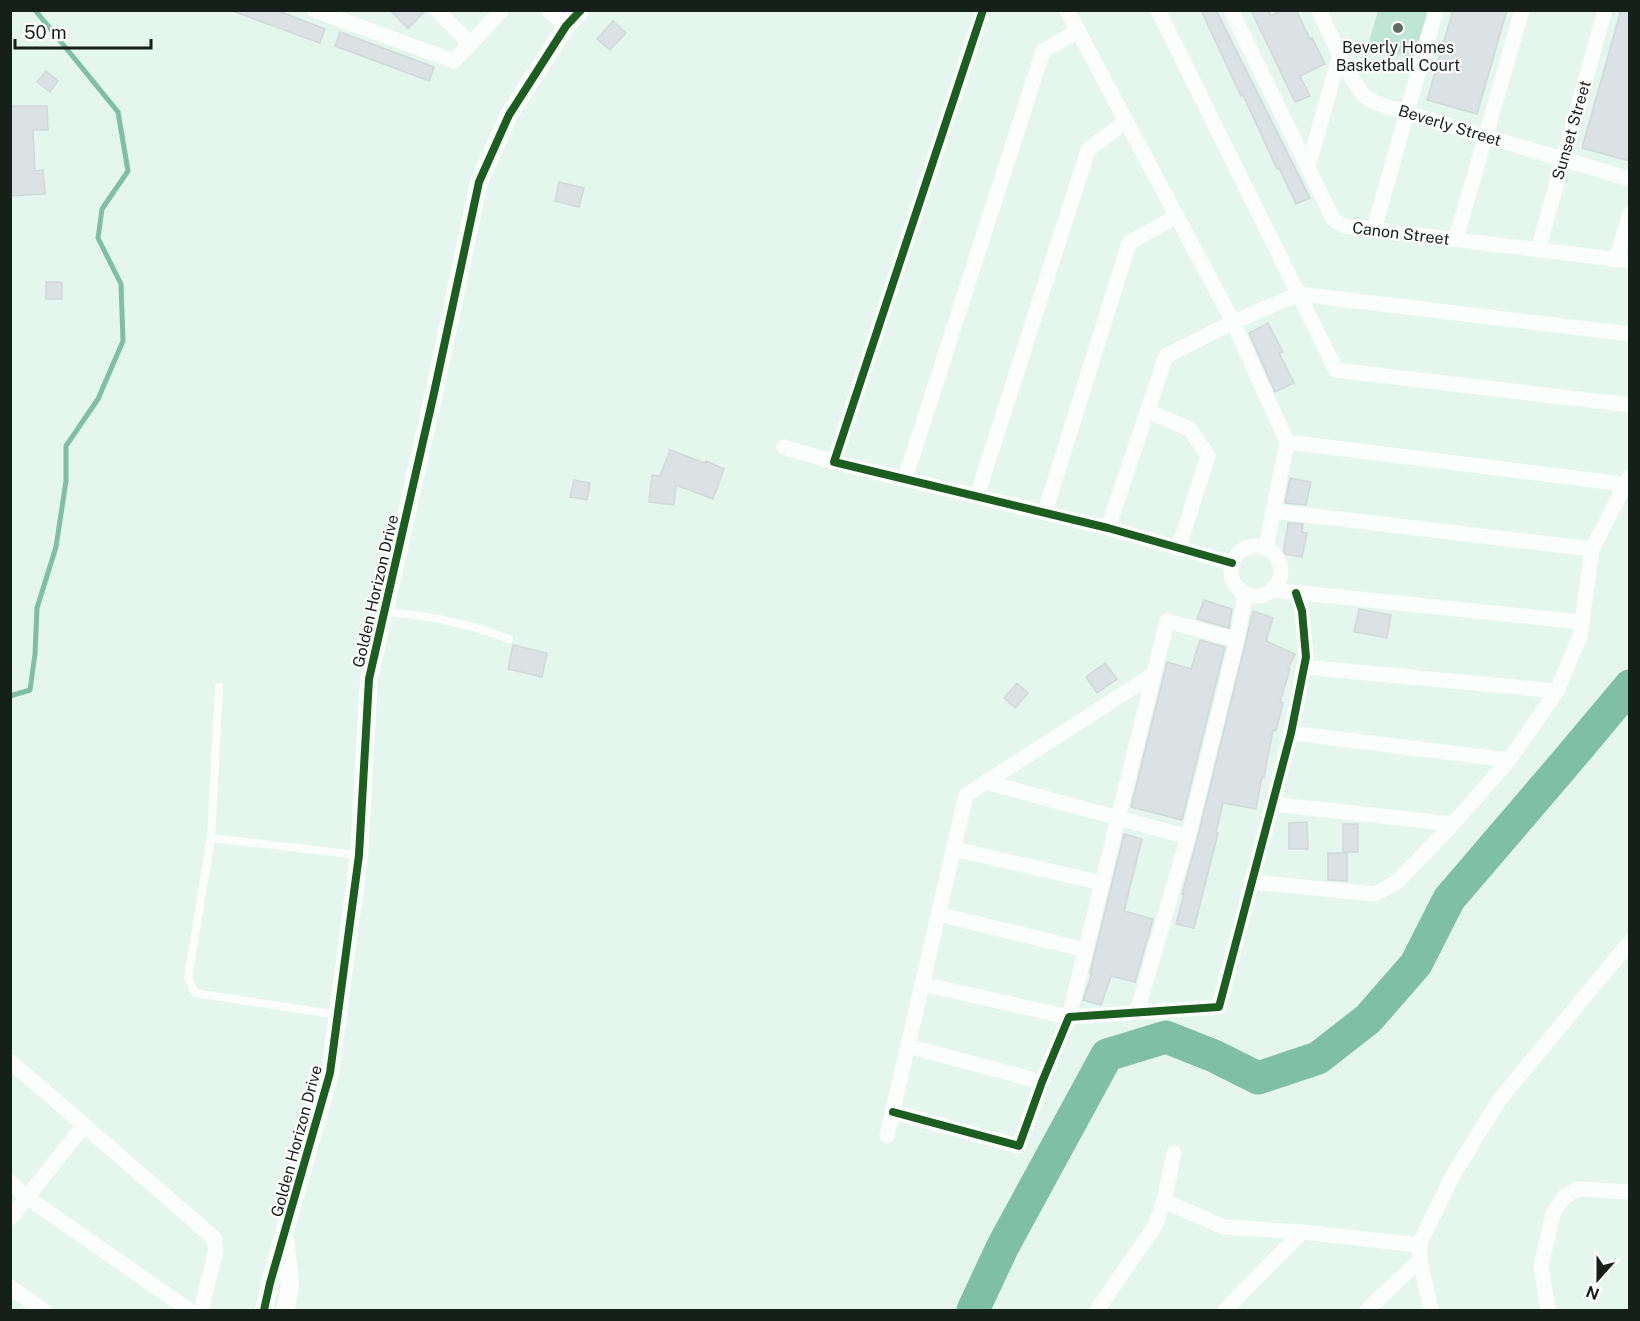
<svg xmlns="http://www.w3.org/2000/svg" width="1640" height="1321" viewBox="0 0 1640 1321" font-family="'Public Sans',sans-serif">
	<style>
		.grass { fill: #bee5d5 }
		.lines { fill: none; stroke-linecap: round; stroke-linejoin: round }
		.stream { stroke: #7fbfa7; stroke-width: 5 }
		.river { stroke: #7fbfa7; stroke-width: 33 }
		.building { fill: #dbe2e4; stroke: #d1d8da; stroke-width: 1.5 }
		.service { stroke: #fbfefc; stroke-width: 8 }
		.minor { stroke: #fbfefc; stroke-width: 15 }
		.tertiary { stroke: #fbfefc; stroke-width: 18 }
		.cycleway-casing { stroke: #fff; stroke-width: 11 }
		.cycleway { stroke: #1b5e20; stroke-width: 8 }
		.poi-dot { fill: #5e6b65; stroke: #fff; stroke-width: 2 }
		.labels { text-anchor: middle; stroke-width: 4.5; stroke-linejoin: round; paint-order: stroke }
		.poi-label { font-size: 16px; fill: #15201b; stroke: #fff }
		.street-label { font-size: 16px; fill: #15201b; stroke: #fff }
	</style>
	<rect width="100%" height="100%" fill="#e5f6ee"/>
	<polygon class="grass" points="1378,11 1428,11 1413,59 1368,45"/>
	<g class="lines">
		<polyline class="stream" points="10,696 30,690 35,654 37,608 56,547 66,481 66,446 98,399 123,341 121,284 98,238 102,209 128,171 118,112 35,10"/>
		<polyline class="river" points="973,1310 1003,1246 1107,1055 1166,1037 1214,1056 1258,1078 1318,1058 1368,1019 1416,964 1449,899 1568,760 1630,686"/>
	</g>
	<g class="building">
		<polygon points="235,10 276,10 325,29 320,43 235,12"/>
		<polygon points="390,10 426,10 408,29"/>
		<polygon points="1201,10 1216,10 1310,198 1296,204 1279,168 1277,169 1243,95 1241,96"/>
		<polygon points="1251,10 1268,10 1271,16 1282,10 1296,10 1310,39 1312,38 1325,64 1300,76 1310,96 1295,102"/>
		<polygon points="1453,10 1507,10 1477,114 1427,100"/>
		<polygon points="1621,10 1629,10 1629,161 1582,148"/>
		<polygon points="613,21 626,33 610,50 597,39"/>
		<polygon points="340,32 434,67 429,81 335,46"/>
		<polygon points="46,71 58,81 50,92 37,82"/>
		<polygon points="10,106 47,106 48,130 33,130 35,171 43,170 45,194 10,196"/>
		<polygon points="559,182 584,188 579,207 555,201"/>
		<rect x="46" y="282" width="16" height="17"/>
		<polygon points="1268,323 1283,352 1279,353 1294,383 1275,392 1249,333"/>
		<polygon points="670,450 705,463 706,461 724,469 713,499 676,485 674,505 649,502 652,475 660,476"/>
		<polygon points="1290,478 1311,482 1306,505 1285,503"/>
		<polygon points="574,480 590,483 587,500 570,497"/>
		<polygon points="1288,523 1303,524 1302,532 1307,533 1302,557 1283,554"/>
		<polygon points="1204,600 1232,609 1229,628 1197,619"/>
		<polygon points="1359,609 1391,615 1387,638 1354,632"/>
		<polygon points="1253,611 1273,618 1266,641 1295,654 1288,669 1290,669 1280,702 1283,703 1276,731 1273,730 1264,778 1262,777 1256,809 1223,803 1216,832 1218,833 1194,928 1176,924 1184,894 1182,894 1197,840"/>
		<polygon points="1200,640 1225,647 1182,820 1131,807 1167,662 1191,669"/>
		<polygon points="513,645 547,653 542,677 508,669"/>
		<polygon points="1105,663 1117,679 1097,693 1086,677"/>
		<polygon points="1017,683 1028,693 1015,708 1004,698"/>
		<polygon points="1307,822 1308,849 1289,849 1289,823"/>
		<rect x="1343" y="824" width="15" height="28"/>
		<polygon points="1124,834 1142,839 1124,911 1153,919 1135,982 1111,976 1101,1005 1100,1005 1083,1000 1092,973 1090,973"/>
		<polygon points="1328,853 1347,853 1347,881 1328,880"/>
	</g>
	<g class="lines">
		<g class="service">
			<path d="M386,612c42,3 83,12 123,27"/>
			<polyline points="219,687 211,838 358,855"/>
			<polyline points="211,838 188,978 195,993 338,1015"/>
		</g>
		<g class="minor">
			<polyline points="314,10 454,61 502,10"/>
			<polyline points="437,10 470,44"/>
			<polyline points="548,10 566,26"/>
			<polyline points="983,10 834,462 1108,528 1232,563"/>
			<polyline points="1067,10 1233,322 1287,442 1266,547"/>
			<polyline points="1158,10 1336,370 1630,405"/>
			<path d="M1231,10l100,205c3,6 7,8 14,11l285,35"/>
			<path d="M1319,10c9,19 34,78 48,88 11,7 27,10 40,15l223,66"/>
			<polyline points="1308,167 1340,54"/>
			<polyline points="1374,229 1436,10"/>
			<polyline points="1456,239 1522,10"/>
			<polyline points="1538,250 1605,10"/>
			<polyline points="1616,260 1630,214"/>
			<polyline points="1147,411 1190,429 1208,456 1179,547"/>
			<polyline points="1287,442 1624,484"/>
			<polyline points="784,447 834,462"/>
			<polyline points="905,479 1043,51 1078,31"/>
			<polyline points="977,496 1088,150 1126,121"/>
			<polyline points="1273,511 1592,549"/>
			<polyline points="1045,512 1129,243 1177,216"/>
			<polyline points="1108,528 1166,356 1233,322 1299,294 1630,334"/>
			<circle cx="1256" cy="571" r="25"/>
			<polyline points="1273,590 1582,622"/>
			<polyline points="1304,667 1557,691"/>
			<polyline points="1291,733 1509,760"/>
			<polyline points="986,782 1188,837"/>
			<polyline points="1273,804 1453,824"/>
			<polyline points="954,849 1102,883"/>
			<polyline points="1251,882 1375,894 1397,882 1453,824 1509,760 1557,691 1580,636 1592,549 1630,476"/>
			<polyline points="938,914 1086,950"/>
			<polyline points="922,984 1069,1017 1167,621 1237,640"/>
			<polyline points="1137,1012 1188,837 1237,640 1245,594"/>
			<polyline points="908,1046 1042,1082"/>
			<polyline points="10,1061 214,1238 216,1250 201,1310"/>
			<polyline points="893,1112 1019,1146 1042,1082 1069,1017 1219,1007 1291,733 1306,657 1302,611 1296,593"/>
			<polyline points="887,1136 966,795 1154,674"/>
			<polyline points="10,1182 28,1198 189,1310"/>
			<polyline points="1164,1201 1224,1227 1302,1232 1419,1245"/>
			<polyline points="10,1219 84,1125"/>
			<polyline points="10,1287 43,1310"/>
			<polyline points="1097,1310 1155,1226 1164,1201 1174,1153"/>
			<polyline points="1225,1310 1302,1232"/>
			<polyline points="1367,1310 1420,1260"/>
			<polyline points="1431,1310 1420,1260 1419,1245 1453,1175 1500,1099 1630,942"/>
			<polyline points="1548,1310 1541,1266 1553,1214 1564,1197 1577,1189 1630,1192"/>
		</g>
		<g class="tertiary">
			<polyline points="264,1310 270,1283 330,1073 359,855 369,679 434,393 479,182 509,115 566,26 581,10"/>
			<polyline points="285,1310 290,1287 286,1243"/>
		</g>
		<defs>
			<g id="cycleway">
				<polyline points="983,10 834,462 1108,528 1232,563"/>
				<polyline points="893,1112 1019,1146 1042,1082 1069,1017 1219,1007 1291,733 1306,657 1302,611 1296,593"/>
				<polyline points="264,1310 270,1283 330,1073 359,855 369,679 434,393 479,182 509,115 566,26 581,10"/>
			</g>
		</defs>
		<use href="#cycleway" class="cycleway-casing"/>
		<use href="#cycleway" class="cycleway"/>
	</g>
	<circle class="poi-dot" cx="1398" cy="28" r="6"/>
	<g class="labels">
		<g class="poi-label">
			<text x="1398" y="53">Beverly Homes<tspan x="1398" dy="18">Basketball Court</tspan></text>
		</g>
		<g class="street-label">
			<text transform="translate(1450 125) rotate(17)" y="6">Beverly Street</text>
			<text transform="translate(1571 130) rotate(-74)" y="6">Sunset Street</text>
			<text transform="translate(1401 233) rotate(7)" y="6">Canon Street</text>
			<text transform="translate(375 591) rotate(-77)" y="6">Golden Horizon Drive</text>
			<text transform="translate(296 1141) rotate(-75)" y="6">Golden Horizon Drive</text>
		</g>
	</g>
	<rect width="1640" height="1321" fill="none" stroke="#15201b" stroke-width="24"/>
	<g transform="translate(1598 1279) rotate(201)" stroke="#ffffff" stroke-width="4.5" paint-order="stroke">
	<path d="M0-4.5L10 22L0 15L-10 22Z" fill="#15201b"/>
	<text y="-9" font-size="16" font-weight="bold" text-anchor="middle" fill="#15201b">N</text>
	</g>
	<path d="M15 39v9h136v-9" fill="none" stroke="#15201b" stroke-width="3"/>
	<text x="24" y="39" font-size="18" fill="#15201b" stroke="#ffffff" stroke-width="4.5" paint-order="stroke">50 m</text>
</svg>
